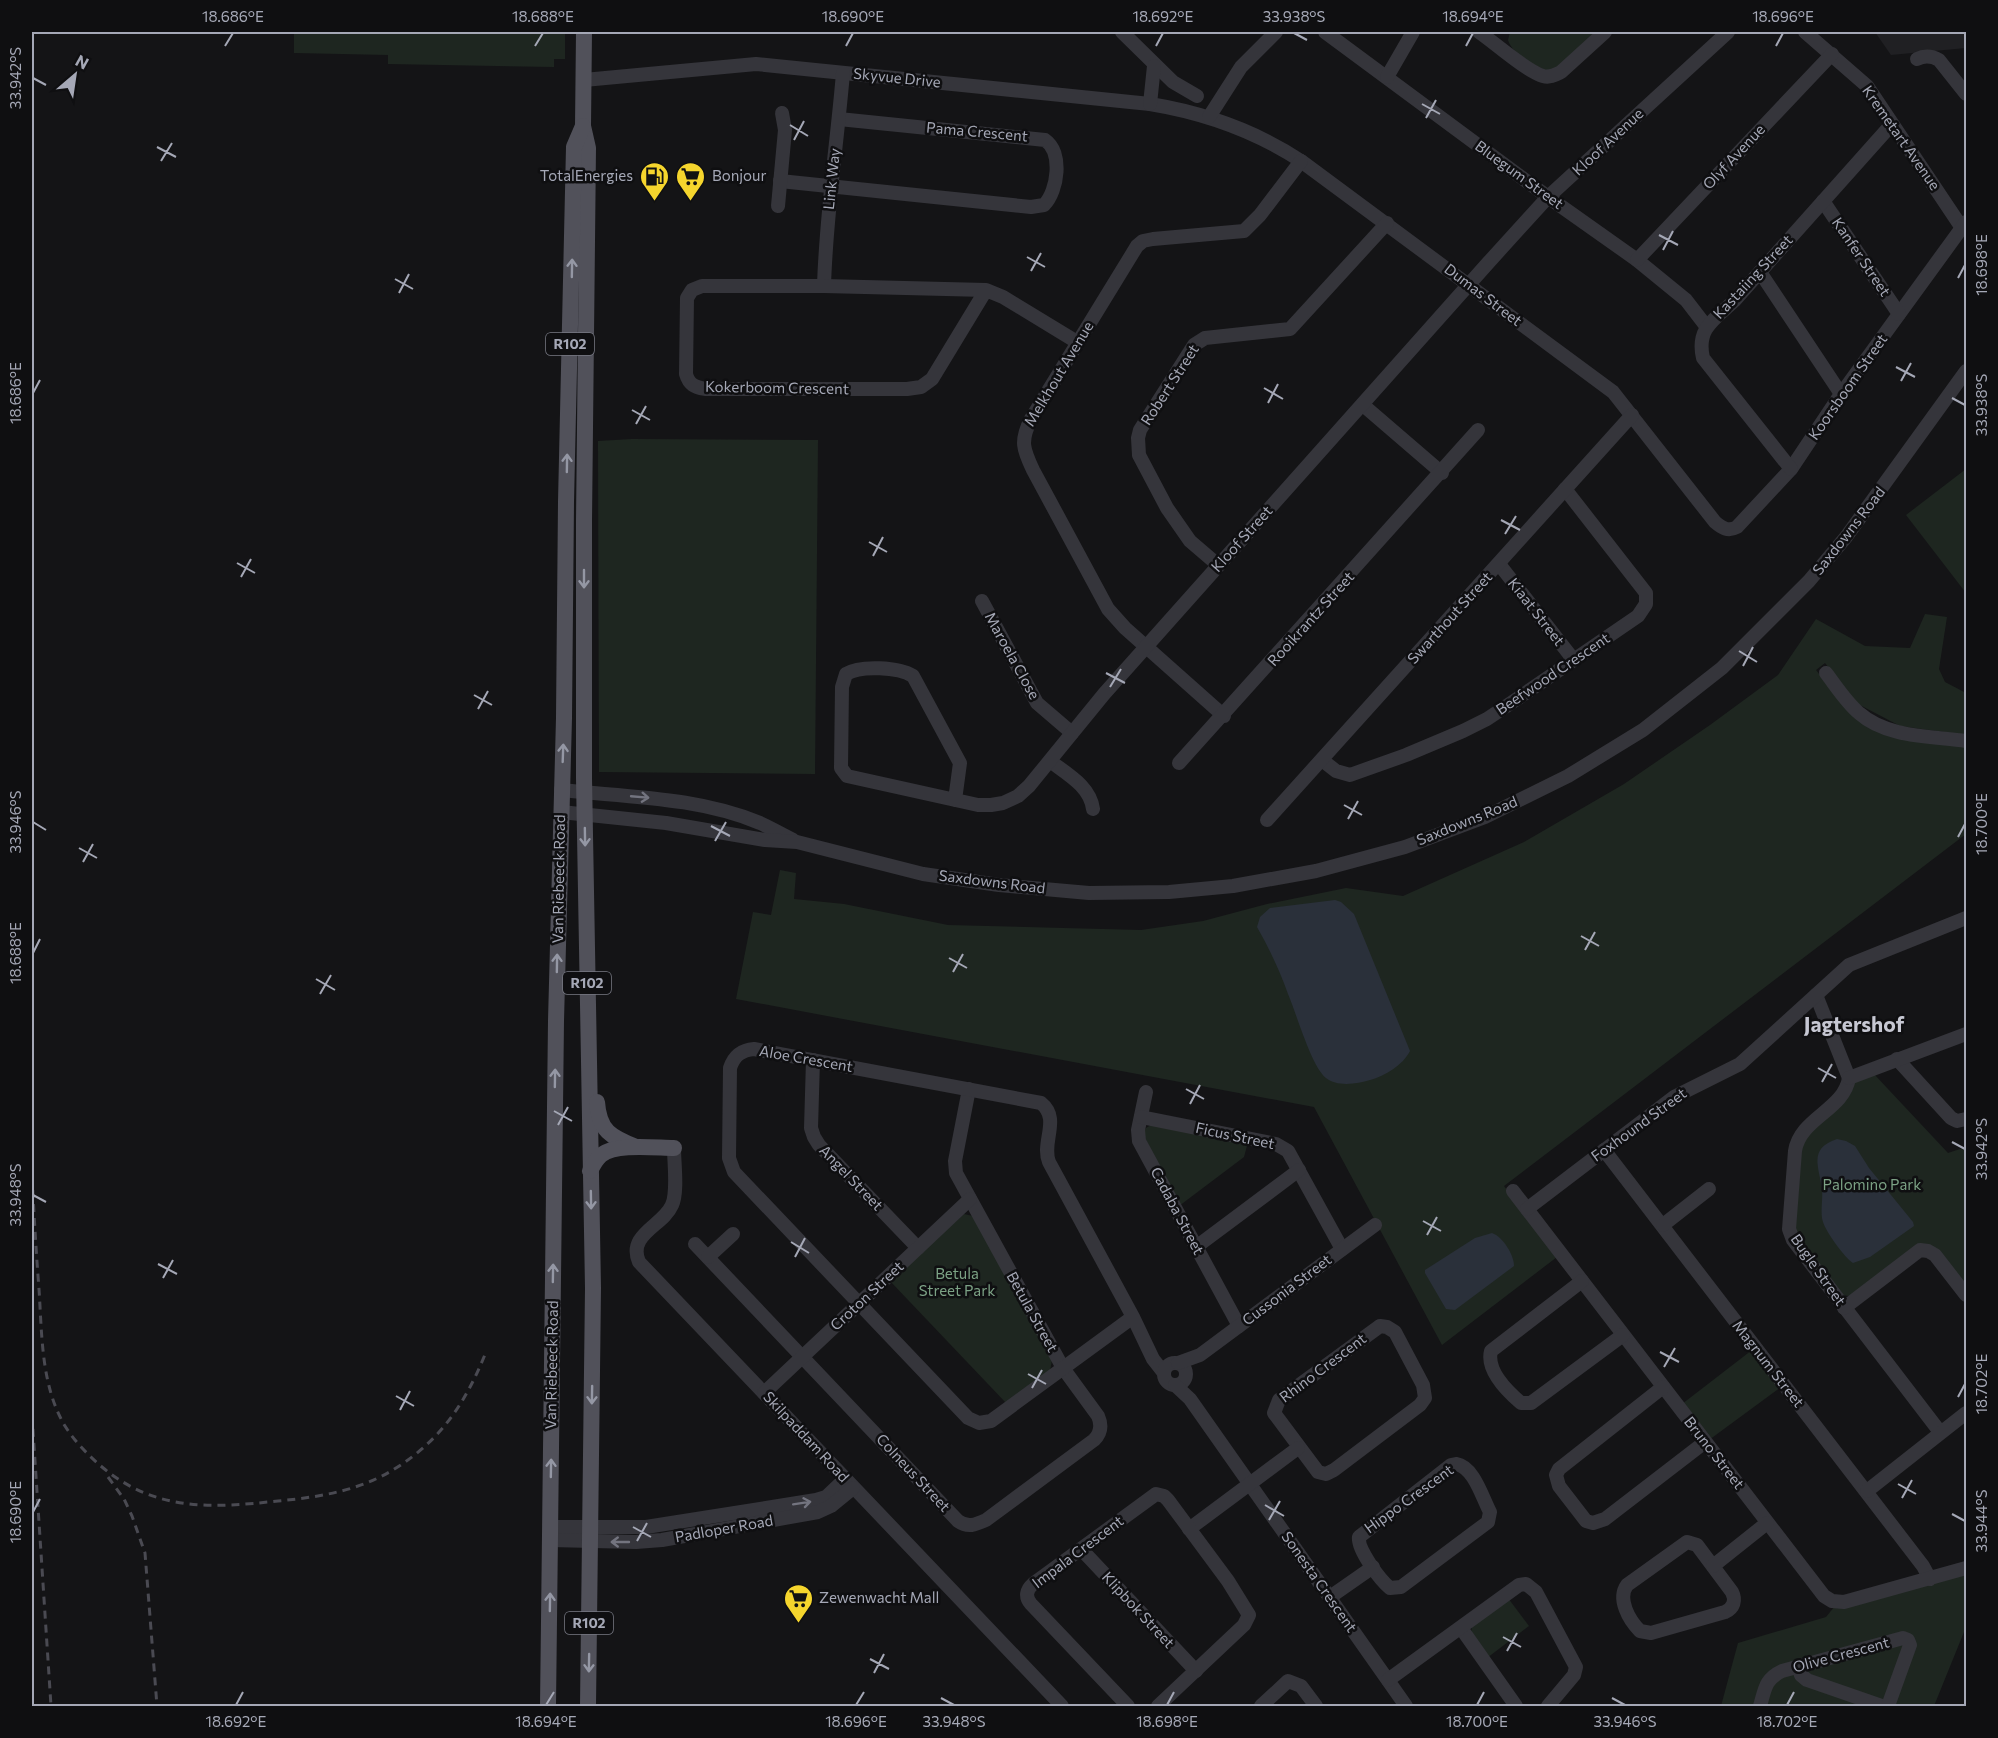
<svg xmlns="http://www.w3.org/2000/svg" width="1998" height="1738" viewBox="0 0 1998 1738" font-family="Commissioner,sans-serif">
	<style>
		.built { fill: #202023 }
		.green { fill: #1e2620 }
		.water { fill: #2a303a }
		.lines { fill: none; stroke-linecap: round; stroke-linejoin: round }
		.minor { stroke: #35353b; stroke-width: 14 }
		.major { stroke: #51515a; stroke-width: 16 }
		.rail { stroke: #4a4a52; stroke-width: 3; stroke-dasharray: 8 6; stroke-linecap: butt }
		.oneway { stroke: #9497a4 }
		.oneway2 { stroke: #73747f }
		.ticks { fill: none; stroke: #a5a8b6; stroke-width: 2 }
		.labels { text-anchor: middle; stroke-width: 5; stroke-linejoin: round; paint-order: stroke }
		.shield { fill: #0f0f11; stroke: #787a84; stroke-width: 1.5 }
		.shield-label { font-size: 14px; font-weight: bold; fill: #a5a8b6 }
		.street-label { font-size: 15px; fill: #a5a8b6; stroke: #0f0f11 }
		.poi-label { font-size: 15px; fill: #a5a8b6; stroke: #0f0f11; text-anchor: start }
		.park-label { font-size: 15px; fill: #7ca285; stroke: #0f0f11 }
		.district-label { font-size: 21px; font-weight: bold; fill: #c6c7d2; stroke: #0f0f11 }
		.neatline { fill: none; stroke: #a5a8b6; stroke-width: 2 }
		.ticks-label { font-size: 15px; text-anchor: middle; fill: #a5a8b6 }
	</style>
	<rect width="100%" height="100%" fill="#141416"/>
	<polygon class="built" points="1875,32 1966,32 1966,48 1891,55"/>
	<g class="green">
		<polygon points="294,32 565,32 565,59 554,59 554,67 388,64 388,55 294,53"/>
		<path d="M1510,32h89l-47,40c-16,-5 -39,-16 -44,-32z"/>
		<polygon points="632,439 818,440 815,774 599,772 598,441"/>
		<polygon points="1966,469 1966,593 1906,515"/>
		<polygon points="1925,614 1947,617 1939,669 1945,682 1966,693 1966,735 1900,726 1858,704 1825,663 1816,670 1850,713 1966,747 1966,834 1504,1186 1557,1257 1442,1345 1314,1107 736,999 753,912 771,915 780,870 796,873 794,899 844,904 948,925 1141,930 1203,921 1267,904 1346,888 1403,896 1524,842 1624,784 1710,725 1778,675 1816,619 1865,646 1910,648"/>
		<polygon points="1873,1073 1948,1153 1966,1147 1966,1289 1935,1249 1849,1296 1841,1295 1795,1233 1800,1145 1856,1081"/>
		<polygon points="1151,1125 1248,1142 1244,1157 1179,1206 1143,1134 1146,1128"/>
		<polygon points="964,1214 973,1216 1052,1360 1050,1371 1007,1404 890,1281"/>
		<polygon points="1752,1350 1781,1387 1709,1440 1682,1404"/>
		<polygon points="1966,1573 1966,1627 1934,1706 1721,1706 1738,1643 1826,1617 1835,1606"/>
		<polygon points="1508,1598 1529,1626 1487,1658 1471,1634 1472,1626"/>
	</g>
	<g class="water">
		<path d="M1335,900l6,2 13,12 56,137c-7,14 -25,25 -40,29 -13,4 -33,7 -44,-2 -15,-12 -30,-66 -38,-84 -8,-23 -19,-46 -31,-67l3,-10 10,-9z"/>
		<path d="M1837,1139l9,2 9,5 14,22 44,54 1,4 -44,31 -17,6c-8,-5 -27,-31 -30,-41 -3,-9 0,-22 -1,-32 -2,-22 -15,-41 15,-51z"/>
		<path d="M1492,1233c11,4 22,22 22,33l-59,44 -9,-1 -21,-36v-3l50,-32z"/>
	</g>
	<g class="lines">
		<g class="minor">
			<polyline points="1122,32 1173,82 1197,96"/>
			<polyline points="1325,32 1548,197 1637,260 1686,300 1706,326"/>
			<path d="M1479,32c16,11 47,39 64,44 7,2 12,-1 18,-4l44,-40"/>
			<polyline points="1805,32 1867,86 1962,228"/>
			<path d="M1917,59c8,-4 15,-3 22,1l27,34"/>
			<polyline points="1387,77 1413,32"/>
			<path d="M584,80l172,-16 394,40c55,9 104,26 151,57l312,231 102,130c7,6 13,10 22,5l54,-58 50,-75 125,-172"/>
			<polyline points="1150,104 1154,66"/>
			<polyline points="1209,117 1241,67 1276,32"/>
			<path d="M780,181l251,26 13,-2c14,-14 19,-53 1,-65l-206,-21"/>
			<polyline points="1823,201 1899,314"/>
			<polyline points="778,206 785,130 782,113"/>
			<polyline points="1637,260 1832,54"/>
			<polyline points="1760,272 1841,394"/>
			<path d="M824,286c2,-71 13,-142 19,-213"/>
			<path d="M986,290l-54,89 -11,8 -14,2h-202c-10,-2 -16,-4 -19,-15l1,-76 5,-8 10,-4h122l162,4 17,7 74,45"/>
			<polyline points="1363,405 1442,473"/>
			<path d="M1791,469l-88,-111c-7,-30 12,-39 31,-57l158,-177"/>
			<polyline points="1499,564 1573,659"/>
			<polyline points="1218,565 1190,541 1167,508 1139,455 1138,438 1140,430 1194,345 1205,338 1290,329 1387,223"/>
			<polyline points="982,601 1037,703 1072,733"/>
			<path d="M1826,673c10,13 20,29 33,40 28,25 73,23 107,28"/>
			<path d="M1224,716l-99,-88 -17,-19 -75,-139c-10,-21 -13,-29 -2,-51l106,-173 6,-5 10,-2 91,-8 16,-16 41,-54"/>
			<polyline points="1322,760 1336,771 1350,775 1406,755 1463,731 1487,719 1511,703 1638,616 1646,604 1646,593 1565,489"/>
			<path d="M1050,761c17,13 40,25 43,48"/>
			<polyline points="1179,763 1478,430"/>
			<path d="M561,790c66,7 137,7 199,33 11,5 22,11 33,17"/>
			<path d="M955,800l5,-37 -47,-87c-14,-9 -53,-11 -67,-2l-4,13 -1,81 6,8 131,29h13l12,-2 15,-7 11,-10 75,-92 384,-431 60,-66 180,-165"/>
			<polyline points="561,812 666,823 765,840 797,842 923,874 999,885 1089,893 1169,892 1233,886 1316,871 1405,847 1485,817 1568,776 1643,730 1722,668 1809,581 1846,537 1966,371"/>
			<polyline points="1267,820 1632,415"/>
			<polyline points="1816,995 1849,1078"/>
			<polyline points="1897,1059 1951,1118 1957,1121 1966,1119"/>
			<polyline points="813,1060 811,1128 814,1137 819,1145 918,1248"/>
			<path d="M1849,1078c-5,32 -49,40 -54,73l-6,78 4,11 147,192"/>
			<polyline points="1849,1078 1966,1034"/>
			<polyline points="1146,1092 1138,1130 1139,1141 1239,1326"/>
			<polyline points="1141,1117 1276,1144 1288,1151 1342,1249"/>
			<path d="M674,1148c0,15 4,44 -2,57 -9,21 -45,29 -33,57l423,444"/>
			<polyline points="1604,1150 1923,1566 1930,1579"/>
			<polyline points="1513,1191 1824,1596 1832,1601 1844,1602 1966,1568"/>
			<polyline points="1527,1209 1674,1097 1740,1064 1849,965 1966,918"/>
			<polyline points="1663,1225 1709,1189"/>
			<path d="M695,1244l263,277c10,7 17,4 28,-1l108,-80c7,-7 8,-15 4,-24l-35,-48 -107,-195 -1,-12 14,-72"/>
			<polyline points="1196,1247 1299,1170"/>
			<polyline points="708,1257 733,1234"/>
			<path d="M1582,1281l-91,70c-5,19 16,40 30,52h10l92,-68"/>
			<polyline points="1844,1308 1920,1250 1928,1251 1935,1255 1966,1295"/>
			<path d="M1133,1317l-142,104 -12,2 -11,-5 -234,-246 -5,-14 1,-90c4,-12 11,-18 24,-19l287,54c20,16 0,39 8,59l84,155 20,42 11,14"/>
			<polygon points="1380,1326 1387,1327 1395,1332 1423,1385 1425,1398 1420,1405 1334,1470 1326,1474 1318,1472 1274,1413 1279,1400"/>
			<circle cx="1175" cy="1374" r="11"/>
			<polyline points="1178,1363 1200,1355 1375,1225"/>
			<polyline points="1175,1385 1190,1399 1406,1706"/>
			<polyline points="1663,1387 1559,1469 1556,1475 1559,1486 1586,1521 1593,1523 1605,1519 1705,1442"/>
			<polyline points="764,1393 970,1199"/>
			<path d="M1456,1464c18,3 26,33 34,48l-2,10 -87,65 -11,1c-10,-8 -33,-39 -31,-51l92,-72z"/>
			<polyline points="1867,1491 1966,1413"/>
			<polyline points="551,1527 646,1527 816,1500 826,1497 845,1479"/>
			<polyline points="1189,1529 1298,1448"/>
			<polyline points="550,1540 636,1542 662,1540 818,1512 831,1506 853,1488"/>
			<path d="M1687,1542l10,3 35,47c4,8 2,16 -7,20l-74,21 -11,-2c-11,-11 -23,-32 -13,-46z"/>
			<polyline points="1081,1549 1196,1671"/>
			<polyline points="1713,1566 1767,1523"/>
			<polyline points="1330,1597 1373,1567"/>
			<polyline points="1461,1628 1516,1706"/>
			<polyline points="1798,1666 1801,1675 1807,1680 1882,1706"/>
			<polyline points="1388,1680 1519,1585 1526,1584 1536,1592 1576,1667 1574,1675 1548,1706"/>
			<path d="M1128,1706l-97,-102c-6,-7 -5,-14 2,-20l123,-90 8,2 4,4 60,81 21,34 -5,10 -86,81"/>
			<polyline points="1261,1706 1288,1681 1301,1686 1316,1706"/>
			<path d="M1760,1706c5,-17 5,-27 22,-35l121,-33 5,2 2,5 -22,61"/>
		</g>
		<g class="major">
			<polyline points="584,32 583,126 588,148 584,521 584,778 593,1288 588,1706"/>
			<path d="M597,1102c2,29 14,35 39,45"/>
			<path d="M590,1171c3,-6 6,-12 11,-16 15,-12 55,-7 73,-7"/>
			<polyline points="548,1706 556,1021 564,718 566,502 574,147 583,126"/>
		</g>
		<g class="rail">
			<path d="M32,1176c2,38 4,75 7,113 3,46 2,97 26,137 10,16 23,29 37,41 54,45 110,41 176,34 41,-4 82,-10 118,-33 46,-29 70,-66 90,-116"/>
			<polyline points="32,1415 51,1706"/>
			<polyline points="108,1477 124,1499 132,1516 145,1553 157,1706"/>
		</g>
	</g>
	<defs><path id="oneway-shaft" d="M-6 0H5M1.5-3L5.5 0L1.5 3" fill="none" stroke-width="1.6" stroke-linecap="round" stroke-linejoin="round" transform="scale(1.5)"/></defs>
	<g class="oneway">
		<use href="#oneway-shaft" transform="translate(572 268) rotate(-89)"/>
		<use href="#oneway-shaft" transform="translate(567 463) rotate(-89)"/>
		<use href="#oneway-shaft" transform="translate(584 579) rotate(90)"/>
		<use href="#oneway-shaft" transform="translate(563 753) rotate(-88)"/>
		<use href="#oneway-shaft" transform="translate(585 837) rotate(89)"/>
		<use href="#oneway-shaft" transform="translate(557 963) rotate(-89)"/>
		<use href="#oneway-shaft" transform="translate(555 1078) rotate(-89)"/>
		<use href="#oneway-shaft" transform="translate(591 1200) rotate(89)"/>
		<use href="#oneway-shaft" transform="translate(553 1273) rotate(-89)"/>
		<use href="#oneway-shaft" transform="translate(592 1395) rotate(91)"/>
		<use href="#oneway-shaft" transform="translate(551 1468) rotate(-89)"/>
		<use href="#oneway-shaft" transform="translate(550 1602) rotate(-89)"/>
		<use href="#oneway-shaft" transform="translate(589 1663) rotate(91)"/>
	</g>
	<g class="oneway2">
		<use href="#oneway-shaft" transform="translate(640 797) rotate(5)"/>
		<use href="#oneway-shaft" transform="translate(802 1503) rotate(-9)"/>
		<use href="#oneway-shaft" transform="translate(620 1542) rotate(180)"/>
	</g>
	<path class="ticks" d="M1294,33l13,7M225,46l8,-13M535,46l8,-13M846,46l7,-13M1156,46l7,-13M1466,46l7,-13M1776,46l7,-13M33,78l13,7M1422,104l18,10M1426,118l10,-18M790,125l18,11M794,140l10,-19M157,147l19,10M161,161l11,-18M1659,235l19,10M1663,250l10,-19M1027,257l18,10M1031,271l10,-18M1958,278l7,-13M395,279l18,10M399,293l10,-19M1896,367l19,10M1901,381l10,-18M1264,388l19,11M33,393l7,-13M1952,398l13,7M1268,403l10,-19M632,410l18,10M636,424l10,-18M1501,520l19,10M1505,534l11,-18M869,542l18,10M873,556l10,-19M237,563l18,10M241,577l10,-18M1739,651l18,11M1743,666l10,-19M1106,673l19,10M1110,687l11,-18M474,695l18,10M478,709l10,-18M1344,805l18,10M1348,819l10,-18M33,822l13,8M711,826l19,10M1958,837l7,-13M715,841l11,-19M79,848l18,10M83,862l10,-18M1581,936l18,10M1585,950l10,-18M33,953l7,-14M949,958l18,10M953,972l10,-18M316,979l19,11M320,994l11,-19M1818,1068l18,10M1822,1082l10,-18M1186,1089l18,10M1190,1104l10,-19M554,1111l18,10M558,1125l10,-18M1952,1142l13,7M33,1195l13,7M1423,1221l18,10M1427,1235l10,-18M791,1242l18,11M795,1257l10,-19M158,1264l19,10M163,1278l10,-18M1660,1352l19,10M1664,1367l11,-19M1028,1374l18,10M1032,1388l10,-18M396,1396l18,10M1958,1397l7,-13M400,1410l10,-19M1898,1484l18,10M1902,1498l10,-18M1265,1505l19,11M33,1512l7,-13M1952,1514l13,7M1269,1520l11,-19M633,1527l18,10M637,1541l10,-18M1503,1637l18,10M1507,1651l10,-18M870,1659l19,10M874,1673l10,-19M941,1698l13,7M1612,1698l13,7M236,1705l7,-13M546,1705l8,-13M856,1705l8,-13M1167,1705l7,-13M1477,1705l7,-13M1787,1705l7,-13"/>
	<defs>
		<symbol id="fuel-pin" viewBox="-11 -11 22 30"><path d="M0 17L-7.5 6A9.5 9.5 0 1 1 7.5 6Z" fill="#f5d52d" stroke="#0f0f11"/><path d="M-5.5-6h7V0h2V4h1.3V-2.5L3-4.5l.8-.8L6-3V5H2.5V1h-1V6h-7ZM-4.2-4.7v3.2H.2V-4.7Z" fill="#111"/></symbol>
		<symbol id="supermarket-pin" viewBox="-11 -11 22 30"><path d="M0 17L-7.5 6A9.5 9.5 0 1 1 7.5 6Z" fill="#f5d52d" stroke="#0f0f11"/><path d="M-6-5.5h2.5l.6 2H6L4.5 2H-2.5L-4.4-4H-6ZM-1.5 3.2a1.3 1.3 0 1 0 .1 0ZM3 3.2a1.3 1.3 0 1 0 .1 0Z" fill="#111"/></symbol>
	</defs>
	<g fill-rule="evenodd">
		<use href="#fuel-pin" x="638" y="160" width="33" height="45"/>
		<use href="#supermarket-pin" x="674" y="160" width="33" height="45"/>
		<use href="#supermarket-pin" x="782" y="1582" width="33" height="45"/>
	</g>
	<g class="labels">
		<g class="shield">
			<rect x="546" y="333" width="48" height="22" rx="4.5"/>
			<rect x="563" y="972" width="48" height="22" rx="4.5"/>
			<rect x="565" y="1612" width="48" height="22" rx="4.5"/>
		</g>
		<g class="shield-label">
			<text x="570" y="349">R102</text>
			<text x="587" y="988">R102</text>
			<text x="589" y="1628">R102</text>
		</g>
		<g class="street-label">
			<text transform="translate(897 78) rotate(6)" y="5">Skyvue Drive</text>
			<text transform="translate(977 132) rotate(5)" y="5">Pama Crescent</text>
			<text transform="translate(1901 138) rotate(55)" y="5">Kremetart Avenue</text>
			<text transform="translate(1608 142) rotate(-43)" y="5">Kloof Avenue</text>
			<text transform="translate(1734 157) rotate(-47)" y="5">Olyf Avenue</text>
			<text transform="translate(1519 175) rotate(36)" y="5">Bluegum Street</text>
			<text transform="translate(832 179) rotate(-84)" y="5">Link Way</text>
			<text transform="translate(1861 257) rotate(56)" y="5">Kanfer Street</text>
			<text transform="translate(1753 277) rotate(-47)" y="5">Kastaiing Street</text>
			<text transform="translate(1483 295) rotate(37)" y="5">Dumas Street</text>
			<text transform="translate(1059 374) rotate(-59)" y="5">Melkhout Avenue</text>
			<text transform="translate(1170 385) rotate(-57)" y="5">Robert Street</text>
			<text transform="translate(1848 387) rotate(-55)" y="5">Koorsboom Street</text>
			<text transform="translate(777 388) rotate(1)" y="5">Kokerboom Crescent</text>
			<text transform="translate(1849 531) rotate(-52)" y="5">Saxdowns Road</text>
			<text transform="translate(1242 539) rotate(-48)" y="5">Kloof Street</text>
			<text transform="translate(1536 612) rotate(52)" y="5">Kiaat Street</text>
			<text transform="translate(1450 618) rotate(-48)" y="5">Swarthout Street</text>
			<text transform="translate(1311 619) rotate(-48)" y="5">Rooikrantz Street</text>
			<text transform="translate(1012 656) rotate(61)" y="5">Maroela Close</text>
			<text transform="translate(1553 674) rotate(-34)" y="5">Beefwood Crescent</text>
			<text transform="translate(1467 821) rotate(-22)" y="5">Saxdowns Road</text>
			<text transform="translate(559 879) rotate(-89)" y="5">Van Riebeeck Road</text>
			<text transform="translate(992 882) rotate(7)" y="5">Saxdowns Road</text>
			<text transform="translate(806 1059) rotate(10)" y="5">Aloe Crescent</text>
			<text transform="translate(1639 1125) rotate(-36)" y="5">Foxhound Street</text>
			<text transform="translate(1235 1136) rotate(12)" y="5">Ficus Street</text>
			<text transform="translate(851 1178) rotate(46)" y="5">Angel Street</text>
			<text transform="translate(1177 1211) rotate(62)" y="5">Cadaba Street</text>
			<text transform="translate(1818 1270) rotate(55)" y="5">Bugle Street</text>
			<text transform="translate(1287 1290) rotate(-37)" y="5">Cussonia Street</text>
			<text transform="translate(867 1296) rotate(-43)" y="5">Croton Street</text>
			<text transform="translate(1032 1312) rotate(61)" y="5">Betula Street</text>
			<text transform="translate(1768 1364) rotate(52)" y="5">Magnum Street</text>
			<text transform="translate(552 1365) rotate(-89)" y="5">Van Riebeeck Road</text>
			<text transform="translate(1323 1368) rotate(-37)" y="5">Rhino Crescent</text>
			<text transform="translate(806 1437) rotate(47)" y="5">Skilpaddam Road</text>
			<text transform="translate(1714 1453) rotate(52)" y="5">Bruno Street</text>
			<text transform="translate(913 1473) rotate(47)" y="5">Colneus Street</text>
			<text transform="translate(1409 1499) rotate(-36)" y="5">Hippo Crescent</text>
			<text transform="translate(724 1529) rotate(-10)" y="5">Padloper Road</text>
			<text transform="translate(1078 1552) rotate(-37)" y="5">Impala Crescent</text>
			<text transform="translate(1319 1582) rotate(55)" y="5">Sonesta Crescent</text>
			<text transform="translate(1138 1610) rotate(47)" y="5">Klipbok Street</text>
			<text transform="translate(1841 1655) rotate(-15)" y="5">Olive Crescent</text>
		</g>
		<g class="poi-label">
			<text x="633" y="181" text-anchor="end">TotalEnergies</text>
			<text x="712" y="181">Bonjour</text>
			<text x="819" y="1603">Zewenwacht Mall</text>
		</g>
		<g class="park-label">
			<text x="1872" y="1190">Palomino Park</text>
			<text x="957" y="1279">Betula<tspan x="957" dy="17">Street Park</tspan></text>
		</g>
		<g class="district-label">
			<text x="1854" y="1032">Jagtershof</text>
		</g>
	</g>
	<rect width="1998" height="1738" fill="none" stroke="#0f0f11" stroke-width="66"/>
	<g transform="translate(75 75) rotate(29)" stroke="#0f0f11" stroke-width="4.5" paint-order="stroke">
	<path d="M0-4.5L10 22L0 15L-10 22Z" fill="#a5a8b6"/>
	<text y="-9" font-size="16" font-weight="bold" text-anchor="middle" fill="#a5a8b6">N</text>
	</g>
	<rect x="33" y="33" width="1932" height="1672" class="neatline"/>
	<g class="ticks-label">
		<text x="233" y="22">18.686°E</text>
		<text x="543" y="22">18.688°E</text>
		<text x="853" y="22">18.690°E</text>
		<text x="1163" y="22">18.692°E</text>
		<text x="1294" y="22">33.938°S</text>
		<text x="1473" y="22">18.694°E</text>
		<text x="1783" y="22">18.696°E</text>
		<text transform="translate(16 78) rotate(-90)" y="5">33.942°S</text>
		<text transform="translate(1982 265) rotate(-90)" y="5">18.698°E</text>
		<text transform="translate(16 393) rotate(-90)" y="5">18.686°E</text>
		<text transform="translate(1982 405) rotate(-90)" y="5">33.938°S</text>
		<text transform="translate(16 822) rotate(-90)" y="5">33.946°S</text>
		<text transform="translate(1982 824) rotate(-90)" y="5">18.700°E</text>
		<text transform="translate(16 953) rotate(-90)" y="5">18.688°E</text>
		<text transform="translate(1982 1149) rotate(-90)" y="5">33.942°S</text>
		<text transform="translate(16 1195) rotate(-90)" y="5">33.948°S</text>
		<text transform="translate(1982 1384) rotate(-90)" y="5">18.702°E</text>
		<text transform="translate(16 1512) rotate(-90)" y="5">18.690°E</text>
		<text transform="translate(1982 1521) rotate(-90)" y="5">33.944°S</text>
		<text x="236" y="1727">18.692°E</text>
		<text x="546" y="1727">18.694°E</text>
		<text x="856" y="1727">18.696°E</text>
		<text x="954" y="1727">33.948°S</text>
		<text x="1167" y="1727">18.698°E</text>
		<text x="1477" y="1727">18.700°E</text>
		<text x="1625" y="1727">33.946°S</text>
		<text x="1787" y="1727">18.702°E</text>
	</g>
</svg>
